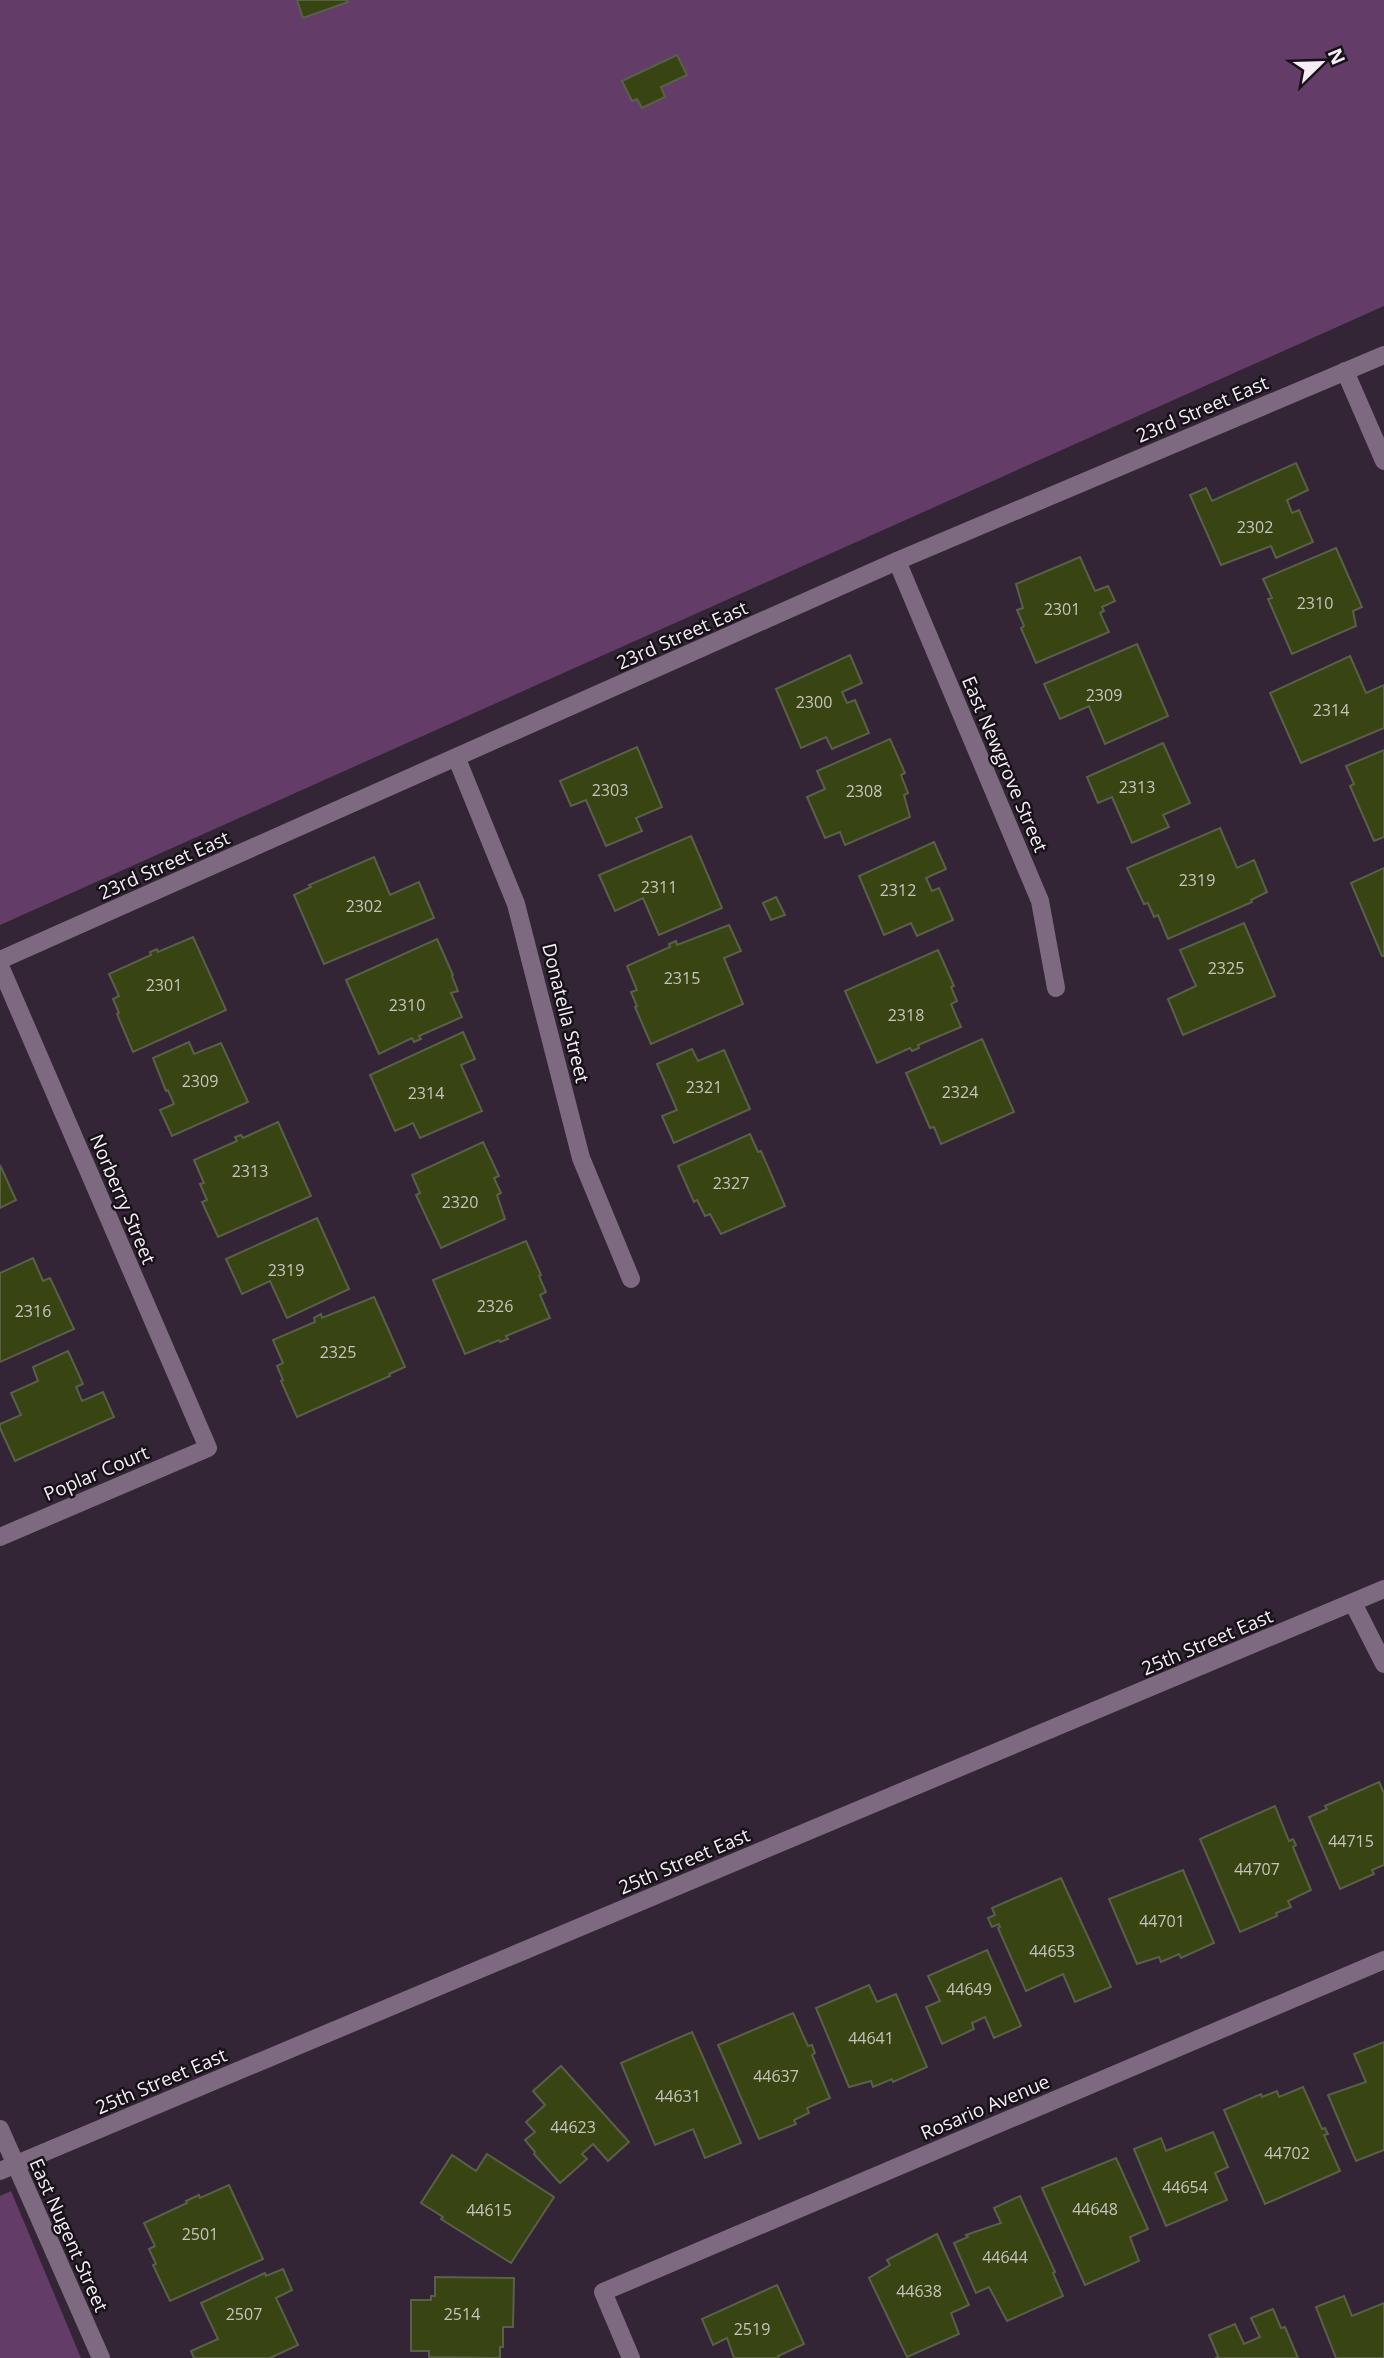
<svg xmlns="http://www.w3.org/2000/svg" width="1384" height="2358" viewBox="0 0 1384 2358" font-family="'Open Sans',sans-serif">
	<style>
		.green { fill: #633d68 }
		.building { fill: #384412; stroke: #59604a; stroke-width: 2 }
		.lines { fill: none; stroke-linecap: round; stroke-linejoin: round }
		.minor { stroke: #7e6a80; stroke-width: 18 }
		.labels { text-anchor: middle; stroke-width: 5; stroke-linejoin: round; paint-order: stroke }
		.number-label { font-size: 16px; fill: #c6c3be }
		.street-label { font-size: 19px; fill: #f6edf8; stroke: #171118 }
	</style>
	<rect width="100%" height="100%" fill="#332535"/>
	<g class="green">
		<polygon points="0,0 1384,0 1384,306 0,925"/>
		<polygon points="11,2191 81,2358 0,2358 0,2196"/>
	</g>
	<g class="building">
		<polygon points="297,0 347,0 348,2 303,18"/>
		<polygon points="677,55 687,75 661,87 665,97 642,108 637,99 632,101 622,81"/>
		<polygon points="1296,463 1308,490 1287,500 1292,513 1299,510 1313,542 1276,558 1271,546 1221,565 1190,495 1206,488 1212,501"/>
		<polygon points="1336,548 1362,607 1353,611 1356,626 1292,654 1268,599 1272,598 1263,579"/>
		<polygon points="1080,557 1095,591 1108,586 1115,601 1102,607 1104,611 1100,613 1109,632 1036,663 1021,628 1024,626 1017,610 1023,608 1016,584"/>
		<polygon points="1137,644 1168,716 1105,744 1089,706 1060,719 1044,684"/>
		<polygon points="850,655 862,683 842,692 847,703 855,700 869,733 832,749 826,737 801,748 776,689"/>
		<polygon points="1350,656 1366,693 1384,685 1384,728 1301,763 1270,693"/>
		<polygon points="890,739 905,773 901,775 908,793 904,795 910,817 845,845 840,832 825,838 807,797 825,789 817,771"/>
		<polygon points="1163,743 1190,803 1163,815 1169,827 1132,843 1112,797 1098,803 1087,777"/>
		<polygon points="637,747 662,807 636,818 642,831 606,846 586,800 571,806 560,781"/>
		<polygon points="1384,750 1384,837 1374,841 1350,786 1354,784 1346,766"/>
		<polygon points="1220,828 1237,868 1254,860 1267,892 1251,900 1252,902 1168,939 1158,915 1154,917 1148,903 1144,904 1127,868"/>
		<polygon points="691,836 722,908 659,935 643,898 615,911 599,875"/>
		<polygon points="934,842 946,869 926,878 932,891 939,888 953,920 917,936 911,923 884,935 859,876"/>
		<polygon points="374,857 390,895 419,882 434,918 324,964 294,895 311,887 309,885"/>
		<polygon points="1384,868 1384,956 1382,956 1351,883"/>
		<polygon points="776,897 785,915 771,920 763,903"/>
		<polygon points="1244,923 1275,996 1183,1035 1168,999 1196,986 1180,950"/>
		<polygon points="729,925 741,951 724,958 743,1004 651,1044 635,1007 637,1006 631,992 637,990 627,966 670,947 669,944 676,941 677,945"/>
		<polygon points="193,937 226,1010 133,1052 117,1014 119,1013 113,999 119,996 109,974 151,955 150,952 157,949 158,952"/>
		<polygon points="437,939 453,975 452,976 458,991 451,993 462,1017 419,1036 421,1039 414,1042 412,1038 379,1054 346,980"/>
		<polygon points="938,950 954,986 951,987 957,1001 951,1004 961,1027 918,1045 919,1048 912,1051 910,1048 877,1063 845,991"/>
		<polygon points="463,1032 475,1059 461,1065 482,1111 420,1138 413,1123 395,1131 370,1075"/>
		<polygon points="982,1039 1014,1112 941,1144 934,1127 930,1128 906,1073"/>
		<polygon points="189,1042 194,1054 221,1043 248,1102 172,1136 160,1110 174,1104 168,1090 166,1091 153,1058"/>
		<polygon points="692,1049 698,1061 724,1050 750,1109 674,1143 662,1116 677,1110 657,1064"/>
		<polygon points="278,1122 311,1196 218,1237 202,1202 207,1200 200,1184 204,1183 194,1160 237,1141 235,1137 241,1135 243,1138"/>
		<polygon points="750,1134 758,1152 761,1151 785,1206 721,1234 710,1214 705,1216 697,1200 694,1202 678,1166"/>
		<polygon points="483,1142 499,1176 494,1178 501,1193 497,1195 505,1219 441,1248 416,1195 420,1193 412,1175"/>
		<polygon points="0,1165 16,1200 0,1208"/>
		<polygon points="317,1218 349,1289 287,1318 270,1281 242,1294 226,1259"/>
		<polygon points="526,1241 541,1275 539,1276 546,1292 540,1295 550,1318 506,1336 508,1339 500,1342 499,1340 465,1354 433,1280"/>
		<polygon points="33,1258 43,1281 50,1278 74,1329 0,1362 0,1273"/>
		<polygon points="374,1297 405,1367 389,1374 390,1376 297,1417 281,1381 283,1380 277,1366 283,1363 273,1340 315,1322 314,1318 321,1314 322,1318"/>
		<polygon points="68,1351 83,1384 76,1387 82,1401 103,1392 114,1417 15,1461 0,1428 0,1424 21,1415 11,1393 38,1381 33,1367"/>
		<polygon points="1379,1782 1384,1793 1384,1865 1372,1870 1374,1874 1340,1889 1309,1817 1327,1809 1325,1806"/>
		<polygon points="1275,1806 1289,1841 1293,1839 1296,1845 1293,1847 1311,1890 1288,1901 1291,1907 1276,1913 1277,1916 1240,1932 1200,1839"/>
		<polygon points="1183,1870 1214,1943 1181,1958 1179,1954 1161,1962 1159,1957 1137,1964 1109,1899"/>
		<polygon points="1061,1878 1111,1987 1075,2002 1063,1974 1026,1991 998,1928 1000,1927 999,1924 992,1927 988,1918 995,1915 992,1908"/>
		<polygon points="987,1950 1021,2026 994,2038 985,2017 972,2023 974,2029 942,2044 926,2007 940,2001 928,1976"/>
		<polygon points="869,1985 877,2002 896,1994 927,2067 893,2082 892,2079 873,2087 871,2081 849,2087 816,2008"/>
		<polygon points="793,2013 808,2046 812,2045 815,2053 812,2055 830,2098 807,2108 809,2113 794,2120 796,2124 759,2139 718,2045"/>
		<polygon points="692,2032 741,2143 705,2158 693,2129 655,2145 621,2063"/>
		<polygon points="1384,2042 1384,2150 1356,2161 1328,2095 1366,2082 1354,2054"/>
		<polygon points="561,2066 629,2142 608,2161 593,2144 582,2154 587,2159 560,2183 534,2154 535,2152 525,2140 535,2132 526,2122 545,2105 533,2091"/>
		<polygon points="1303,2087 1322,2129 1325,2128 1328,2134 1324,2135 1340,2171 1265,2204 1224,2110 1261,2094 1262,2097 1277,2091 1279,2097"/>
		<polygon points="1213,2132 1228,2167 1215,2173 1227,2200 1166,2226 1134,2149 1161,2138 1166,2151"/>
		<polygon points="487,2154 554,2197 511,2263 441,2219 443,2217 421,2203 452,2155 476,2171"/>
		<polygon points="1116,2158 1148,2229 1130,2237 1139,2261 1085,2285 1042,2188"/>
		<polygon points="229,2185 263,2259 170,2301 153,2265 156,2264 149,2249 155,2246 144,2223 187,2203 186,2201 199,2195 200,2198"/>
		<polygon points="1020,2196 1055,2272 1053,2273 1063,2296 1007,2321 989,2287 976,2293 954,2243 968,2237 966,2235 1001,2223 994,2208"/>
		<polygon points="937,2234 969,2305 951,2313 959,2334 907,2357 869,2278 890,2265 887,2260"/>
		<polygon points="283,2269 292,2290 276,2298 298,2345 270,2358 194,2358 191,2351 218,2339 201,2303 265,2273 266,2276"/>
		<polygon points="435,2277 514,2278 513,2327 503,2327 503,2347 500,2347 500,2358 429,2357 429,2351 411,2351 411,2300 431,2300 431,2296 435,2296"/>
		<polygon points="777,2285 804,2344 778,2356 779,2358 734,2358 727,2338 713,2345 702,2319"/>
		<polygon points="1344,2296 1352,2316 1384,2303 1384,2358 1336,2358 1316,2307"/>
		<polygon points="1273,2309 1281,2328 1285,2327 1298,2358 1216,2358 1218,2356 1209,2335 1235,2324 1244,2344 1260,2337 1251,2318"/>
	</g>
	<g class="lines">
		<g class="minor">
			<polyline points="1345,371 1384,461"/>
			<polyline points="897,561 1040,901 1056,988"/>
			<polyline points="457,759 516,904 581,1158 631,1279"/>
			<polyline points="0,960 897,561 1384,355"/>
			<polyline points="0,966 208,1448 0,1537"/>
			<polyline points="1353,1603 1384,1664"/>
			<polyline points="0,2129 101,2358"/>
			<polyline points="0,2171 1384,1589"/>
			<polyline points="631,2358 603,2292 1384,1960"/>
		</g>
	</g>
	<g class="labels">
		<g class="number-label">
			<text x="1255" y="533">2302</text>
			<text x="1315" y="609">2310</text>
			<text x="1062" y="615">2301</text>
			<text x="1104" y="701">2309</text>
			<text x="814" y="708">2300</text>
			<text x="1331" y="716">2314</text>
			<text x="1137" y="793">2313</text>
			<text x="610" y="796">2303</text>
			<text x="864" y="797">2308</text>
			<text x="1197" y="886">2319</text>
			<text x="659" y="893">2311</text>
			<text x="898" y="896">2312</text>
			<text x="364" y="912">2302</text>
			<text x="1226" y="974">2325</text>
			<text x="682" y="984">2315</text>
			<text x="164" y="991">2301</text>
			<text x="407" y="1011">2310</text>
			<text x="906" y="1021">2318</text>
			<text x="200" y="1087">2309</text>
			<text x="704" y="1093">2321</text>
			<text x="960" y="1098">2324</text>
			<text x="426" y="1099">2314</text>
			<text x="250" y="1177">2313</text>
			<text x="731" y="1189">2327</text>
			<text x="460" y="1208">2320</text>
			<text x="286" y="1276">2319</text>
			<text x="495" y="1312">2326</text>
			<text x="33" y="1317">2316</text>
			<text x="338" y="1358">2325</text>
			<text x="1351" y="1847">44715</text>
			<text x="1257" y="1875">44707</text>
			<text x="1162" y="1927">44701</text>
			<text x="1052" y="1957">44653</text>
			<text x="969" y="1995">44649</text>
			<text x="871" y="2044">44641</text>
			<text x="776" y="2082">44637</text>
			<text x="678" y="2102">44631</text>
			<text x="573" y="2133">44623</text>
			<text x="1287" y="2159">44702</text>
			<text x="1185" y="2193">44654</text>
			<text x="1095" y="2215">44648</text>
			<text x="489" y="2216">44615</text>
			<text x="200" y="2240">2501</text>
			<text x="1005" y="2263">44644</text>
			<text x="919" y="2297">44638</text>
			<text x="244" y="2320">2507</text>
			<text x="462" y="2320">2514</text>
			<text x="752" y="2335">2519</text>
		</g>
		<g class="street-label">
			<text transform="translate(1202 409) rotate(-23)" y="7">23rd Street East</text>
			<text transform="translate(682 635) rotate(-24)" y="7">23rd Street East</text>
			<text transform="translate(1005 764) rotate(67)" y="7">East Newgrove Street</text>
			<text transform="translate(164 865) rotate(-24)" y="7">23rd Street East</text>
			<text transform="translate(566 1013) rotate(76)" y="7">Donatella Street</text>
			<text transform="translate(123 1199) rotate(67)" y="7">Norberry Street</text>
			<text transform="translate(96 1473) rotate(-23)" y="7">Poplar Court</text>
			<text transform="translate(1207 1642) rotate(-23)" y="7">25th Street East</text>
			<text transform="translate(684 1861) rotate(-23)" y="7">25th Street East</text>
			<text transform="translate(161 2081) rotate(-23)" y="7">25th Street East</text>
			<text transform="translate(985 2107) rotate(-23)" y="7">Rosario Avenue</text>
			<text transform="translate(69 2235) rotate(66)" y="7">East Nugent Street</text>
		</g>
	</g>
	<g transform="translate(1321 63) rotate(67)" stroke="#171118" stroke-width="5" paint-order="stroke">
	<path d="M0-5L12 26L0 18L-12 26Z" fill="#f6edf8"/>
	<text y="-10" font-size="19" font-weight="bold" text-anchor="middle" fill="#f6edf8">N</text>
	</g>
</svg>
